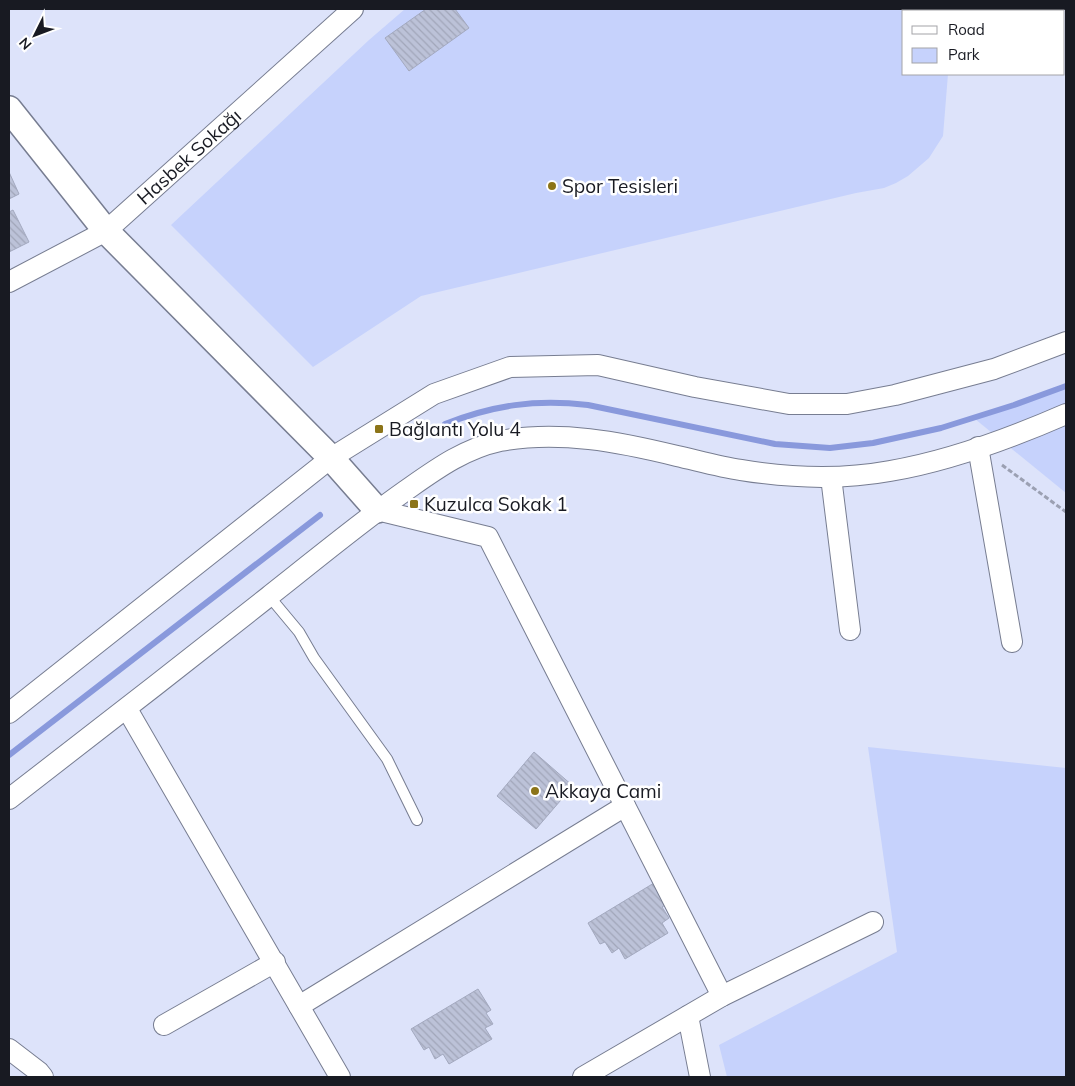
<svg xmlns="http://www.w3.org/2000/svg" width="1075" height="1086" viewBox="0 0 1075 1086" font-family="Mulish,sans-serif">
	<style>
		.green { fill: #c6d2fc }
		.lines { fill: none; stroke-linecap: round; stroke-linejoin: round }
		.stream { stroke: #8999dc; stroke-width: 6 }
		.building { fill: url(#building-back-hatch); stroke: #a3a9bf }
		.service-casing { stroke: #777d91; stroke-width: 12 }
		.minor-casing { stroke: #777d91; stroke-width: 22 }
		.tertiary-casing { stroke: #777d91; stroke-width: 28 }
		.path { stroke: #9ba0b2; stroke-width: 3; stroke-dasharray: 5 2.5; stroke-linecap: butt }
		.service { stroke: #fff; stroke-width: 10 }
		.minor { stroke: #fff; stroke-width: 20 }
		.tertiary { stroke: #fff; stroke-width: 25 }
		.poi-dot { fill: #8c7418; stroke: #fff; stroke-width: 2 }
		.labels { text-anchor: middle; stroke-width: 5; stroke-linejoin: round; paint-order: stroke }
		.street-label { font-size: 19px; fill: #181a22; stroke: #fff }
		.poi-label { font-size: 19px; fill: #181a22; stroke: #fff; text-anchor: start }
	</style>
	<defs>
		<pattern id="building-back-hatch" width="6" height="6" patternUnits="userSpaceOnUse" patternTransform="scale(1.25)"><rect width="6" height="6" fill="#bcc2d8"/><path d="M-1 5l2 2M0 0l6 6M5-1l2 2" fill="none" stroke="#a1a6b9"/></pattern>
	</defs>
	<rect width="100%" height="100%" fill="#dde3fa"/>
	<g class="green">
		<polygon points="405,9 941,9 942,11 904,11 904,74 948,74 943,136 929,158 908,176 896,183 884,188 856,193 421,296 313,367 171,225 369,40"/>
		<polygon points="1066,384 1066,493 975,419"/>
		<polygon points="868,747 1066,768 1066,1077 727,1077 719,1045 897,952"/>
	</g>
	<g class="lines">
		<g class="stream">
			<path d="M445,424c49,-19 90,-25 143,-19l187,39 55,4 43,-5 68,-15 73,-23 52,-19"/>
			<polyline points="9,755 320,515"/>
		</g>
	</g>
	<g class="building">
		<polygon points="426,9 455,9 469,28 409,71 385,38"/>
		<polygon points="9,172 19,194 9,199"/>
		<polygon points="13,210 29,242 9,252 9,212"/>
		<polygon points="534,752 573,786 536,829 497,796"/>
		<polygon points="654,883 667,904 662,907 669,918 662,923 668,933 625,959 619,948 612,953 605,942 600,944 588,923"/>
		<polygon points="478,989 491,1010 486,1013 493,1024 485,1028 492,1039 449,1064 443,1054 435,1059 429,1047 424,1050 411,1029"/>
	</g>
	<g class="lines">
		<defs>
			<polyline id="service" points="269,596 299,632 314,658 387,759 417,820"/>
			<g id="minor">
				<path id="s1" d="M9,282l97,-51 247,-222"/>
				<polyline points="978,447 1012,642"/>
				<polyline points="831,477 850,630"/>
				<polyline points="377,510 488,537 722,996"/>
				<polyline points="127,709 340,1077"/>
				<polyline points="9,713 331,458 434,394 510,367 598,365 695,387 789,404 847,404 895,395 994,369 1066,342"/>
				<path d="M9,799c87,-67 173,-134 259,-202 46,-36 90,-73 137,-106 30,-21 58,-42 95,-50 59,-11 120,1 177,15 22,5 43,11 64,14 49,8 100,10 149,1 60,-10 121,-33 176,-57"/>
				<polyline points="299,1006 625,806"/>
				<polyline points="688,1016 700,1077"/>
				<polyline points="164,1025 275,962"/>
				<polyline points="9,1049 39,1072 43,1077"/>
				<polyline points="583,1077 722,996 873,922"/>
			</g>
			<polyline id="tertiary" points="9,109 106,231 331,458 377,510"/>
		</defs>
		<use href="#service" class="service-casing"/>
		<use href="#minor" class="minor-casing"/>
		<use href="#tertiary" class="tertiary-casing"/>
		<polyline class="path" points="1002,465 1066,512"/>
		<use href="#service" class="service"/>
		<use href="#minor" class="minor"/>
		<use href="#tertiary" class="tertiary"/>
	</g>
	<g class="poi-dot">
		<circle cx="552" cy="186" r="5"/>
		<rect x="374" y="424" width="10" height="10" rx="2.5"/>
		<rect x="409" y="499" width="10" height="10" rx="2.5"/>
		<circle cx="535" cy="791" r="5"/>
	</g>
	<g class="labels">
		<g class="street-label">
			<text dy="7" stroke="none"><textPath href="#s1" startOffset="221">Hasbek Sokağı</textPath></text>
		</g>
		<g class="poi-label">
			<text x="562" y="193">Spor Tesisleri</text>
			<text x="389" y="436">Bağlantı Yolu 4</text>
			<text x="424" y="511">Kuzulca Sokak 1</text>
			<text x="545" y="798">Akkaya Cami</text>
		</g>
	</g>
	<rect width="1075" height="1086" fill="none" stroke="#181a22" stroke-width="20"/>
	<rect x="902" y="10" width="162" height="65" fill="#ffffff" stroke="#a3a3a7"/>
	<rect x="912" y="26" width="25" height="8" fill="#ffffff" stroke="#a3a3a7"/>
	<text x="948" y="35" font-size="15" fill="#181a22">Road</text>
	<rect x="912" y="48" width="25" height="15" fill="#c6d2fc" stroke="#a3a3a7"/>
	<text x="948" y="60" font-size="15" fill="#181a22">Park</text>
	<g transform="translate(35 35) rotate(228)" stroke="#ffffff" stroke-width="4" paint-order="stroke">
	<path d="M0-4L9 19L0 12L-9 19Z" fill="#181a22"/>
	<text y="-8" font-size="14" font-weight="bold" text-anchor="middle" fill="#181a22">N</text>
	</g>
</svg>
